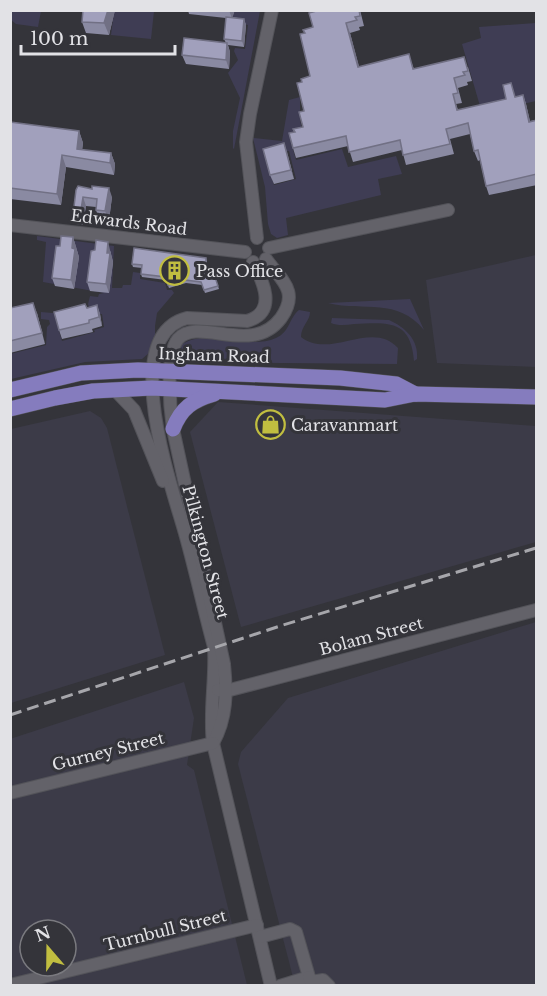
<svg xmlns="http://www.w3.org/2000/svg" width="547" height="996" viewBox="0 0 547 996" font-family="'Libre Baskerville',serif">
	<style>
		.built { fill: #3c3b48; fill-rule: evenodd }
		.green { fill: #3f3d54; fill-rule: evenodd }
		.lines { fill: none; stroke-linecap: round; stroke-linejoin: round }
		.minor-casing { stroke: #535359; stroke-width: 14 }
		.major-casing { stroke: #535359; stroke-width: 16 }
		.minor { stroke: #636269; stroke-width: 12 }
		.major { stroke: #857cbe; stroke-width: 15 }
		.rail { stroke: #a6a6ab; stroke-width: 3; stroke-dasharray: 12 6; stroke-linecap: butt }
		.wall { fill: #8a8aa2 }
		.shaded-wall { fill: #717084 }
		.building { fill: #a1a0bc; stroke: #717084; stroke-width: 1.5 }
		.labels { text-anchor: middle; stroke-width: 6; stroke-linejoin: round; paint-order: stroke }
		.street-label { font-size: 16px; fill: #e2e2e6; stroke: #34343a }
		.poi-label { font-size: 16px; fill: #e2e2e6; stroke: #34343a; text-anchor: start }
	</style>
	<rect width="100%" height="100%" fill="#34343a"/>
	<g class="built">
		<polygon points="536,255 536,367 437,363 426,280"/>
		<polygon points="218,402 536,426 536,542 241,627 190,432"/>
		<polygon points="90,411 101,418 107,428 165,655 11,703 11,429"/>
		<polygon points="536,622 536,985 295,985 238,764 241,752 288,698"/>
		<path d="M184,682l10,36 -7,47 7,5 53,215h-236l-1,-246zM30,930h36v36h-36z"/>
	</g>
	<g class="green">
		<polygon points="10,11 41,11 38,27 16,24 11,20"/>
		<polygon points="114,11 154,11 151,39 111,35"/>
		<polygon points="237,11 260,11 234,149 233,148 233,131 240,98 228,73 238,60 234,51 235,48 245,49 248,25 232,22 233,13"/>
		<polygon points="536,23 536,101 482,113 462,44 481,38 479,27"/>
		<path d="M300,97v23l3,14 -12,8 5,18 46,-11 6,18 48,-11 6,18 -24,5 3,16 -95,23 2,17 -11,3 -6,-4 -3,-10 -3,-37 -12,-49 29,3 7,-41zM289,151l7,28 -22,6 -9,-28z"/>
		<polygon points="37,236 114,246 112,288 122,288 123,285 131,285 133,272 140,273 140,279 165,283 167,290 172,290 174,293 157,313 155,326 155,342 150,352 142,359 85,362 11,379 10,354 46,345 47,327 50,324 49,320 41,319 41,312 75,315 56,320 62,341 95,332 94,330 104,327 102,314 91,315 88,304 90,296 98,297 99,294 104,293 43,282 46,242 37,240"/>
		<path d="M410,299l14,31c-27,-33 -59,-18 -96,-27z"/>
		<path d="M299,310l11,2c0,9 -9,14 -9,25 29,23 71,-18 97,11l-1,16 -211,-2 -4,-2 -1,-15c24,-18 66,6 95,-7 14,-6 13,-20 23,-28z"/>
		<path d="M332,318l57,2c16,7 30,20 28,39l-3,2c-3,-41 -25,-39 -60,-37 -8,1 -16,2 -23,-1z"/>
	</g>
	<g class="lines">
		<defs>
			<g id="minor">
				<polyline points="10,225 245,252"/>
				<polyline points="257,238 246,142 250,114 272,10"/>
				<polyline points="269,248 448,210"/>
				<path d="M253,262c10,19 25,50 -6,59l-60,-3c-71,18 -13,174 -1,219 10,36 18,73 28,110 2,32 -5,64 -1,96l58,243"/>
				<polyline points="114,389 134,410 163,481"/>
				<polyline points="218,690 226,691 536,610"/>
				<path d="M213,743c14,-25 14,-51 11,-79l-51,-235c-3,-20 -8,-74 5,-90 21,-23 74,18 103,-21 19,-27 0,-38 -15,-59"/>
				<polyline points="10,793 213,743"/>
				<polyline points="260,937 290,929 296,932 309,977 280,986"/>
				<polyline points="309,977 311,982 323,980 329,986"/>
				<polyline points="10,985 257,925"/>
			</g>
			<g id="major">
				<polyline points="10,390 81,373 138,370 340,378 396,384 415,394"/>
				<polyline points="10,409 55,398 93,391 152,388 385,400 415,394 536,397"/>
				<path d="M173,429c8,-21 20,-29 41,-35"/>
			</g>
		</defs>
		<use href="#minor" class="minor-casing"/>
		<use href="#major" class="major-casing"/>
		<use href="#minor" class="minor"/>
		<use href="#major" class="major"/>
		<polyline class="rail" points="10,715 280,626 536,548"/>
	</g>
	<g class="wall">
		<polygon points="78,10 115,10 109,35 86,33 82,22 83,11"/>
		<polygon points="188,10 235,10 232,17 244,19 246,25 244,47 228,45 230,52 229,69 186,64 182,55 226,43 224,39 226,18 189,14"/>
		<polygon points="320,10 360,10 364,26 359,27 360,30 350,33 359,67 412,64 414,69 468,67 472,81 467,82 468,85 458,88 462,103 456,104 458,110 523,95 526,104 530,121 537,120 537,185 489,195 486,186 480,160 478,161 474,151 470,134 450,139 454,154 406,165 402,150 353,162 348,146 296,158 293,148 294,132 293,129 303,127 304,111 302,82 310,76 304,33 313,27"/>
		<polygon points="10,122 79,131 83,143 82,150 111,153 115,164 114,175 66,167 61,205 10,199"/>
		<polygon points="284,143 294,179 274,184 270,175"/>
		<polygon points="76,190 112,197 109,220 99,219 96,210 96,207 86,206 83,225 76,224 73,215"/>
		<polygon points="73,237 79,257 74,289 55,286 52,278 60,246"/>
		<polygon points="111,251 111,254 113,262 109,293 90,291 87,282"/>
		<polygon points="206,258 207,261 207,271 213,275 213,277 215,277 219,289 205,293 202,285 186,283 169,288 166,280 142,277 141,274 142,268 133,267 132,264"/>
		<polygon points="97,305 100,314 102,326 92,329 93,332 62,339 59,330"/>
		<polygon points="10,308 37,313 45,344 10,353"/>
	</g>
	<g class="shaded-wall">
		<polygon points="108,10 115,10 109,35 104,23"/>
		<polygon points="229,10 235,10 232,19"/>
		<polygon points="244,19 246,25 244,47 242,41"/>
		<polygon points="346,23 350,33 362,77 358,67"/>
		<polygon points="227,43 230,52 229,69 226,60"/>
		<polygon points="523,95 526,104 532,131 529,122"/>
		<polygon points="79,131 83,143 81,159 77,149"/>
		<polygon points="284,143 287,152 294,179 291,170"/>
		<polygon points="111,153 115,164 114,175 110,163"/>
		<polygon points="62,155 66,167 61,205 57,194"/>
		<polygon points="109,188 112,197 109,220 105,211"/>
		<polygon points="83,197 86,206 83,225 80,216"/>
		<polygon points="73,237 79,257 74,289 71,280"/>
		<polygon points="108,242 113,262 109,293 106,284"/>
		<polygon points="33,303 37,313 45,344 42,333"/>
		<polygon points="97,305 100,314 102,326 99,317"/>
	</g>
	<g class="building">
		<polygon points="83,10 108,10 104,23 82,22"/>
		<polygon points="320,10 359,10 360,16 355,17 357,20 346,23 358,67 409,54 413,69 464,57 468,71 463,72 465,75 454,78 458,93 453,94 457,110 506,99 503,85 511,83 515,97 523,95 529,122 537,120 537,174 486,186 478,150 474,151 468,123 446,129 450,144 403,155 400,140 349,152 346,136 293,148 289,133 295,132 293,129 303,127 299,112 304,111 297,83 302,82 301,79 310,76 300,34 305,33 303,30 313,27 309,13"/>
		<polygon points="226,17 244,19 242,41 224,39"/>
		<polygon points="184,38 227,43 226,60 182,55"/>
		<polygon points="10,122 79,131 77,149 111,153 110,163 62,155 57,194 10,188"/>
		<polygon points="284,143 291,170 270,175 263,149"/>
		<polygon points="78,186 92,189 92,186 109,188 105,211 96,210 97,199 83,197 80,216 73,215 76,190"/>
		<polygon points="61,236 73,237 72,248 75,249 71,280 52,278 56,246 60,246"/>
		<polygon points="96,240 108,242 107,253 110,253 106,284 87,282 91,251 95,250"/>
		<polygon points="134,248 206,258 206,271 212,272 211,276 215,277 218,286 204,290 201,282 185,280 168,285 166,277 141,274 142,265 132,264"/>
		<polygon points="33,303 42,333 10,341 10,308"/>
		<polygon points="85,304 87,308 97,305 99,317 89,320 89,323 59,330 54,312"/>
	</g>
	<defs>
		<symbol id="building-ring" viewBox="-11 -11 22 22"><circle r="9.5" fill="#34343a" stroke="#c1be40" stroke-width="1.5"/><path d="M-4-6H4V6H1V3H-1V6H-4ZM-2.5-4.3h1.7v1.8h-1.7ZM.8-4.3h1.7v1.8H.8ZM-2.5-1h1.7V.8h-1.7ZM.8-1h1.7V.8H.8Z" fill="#c1be40"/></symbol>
		<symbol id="shop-ring" viewBox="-11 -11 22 22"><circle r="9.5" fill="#34343a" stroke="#c1be40" stroke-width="1.5"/><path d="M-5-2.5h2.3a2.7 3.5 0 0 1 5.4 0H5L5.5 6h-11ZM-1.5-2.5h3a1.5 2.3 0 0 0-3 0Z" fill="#c1be40"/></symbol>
	</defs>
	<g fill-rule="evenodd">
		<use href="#building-ring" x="158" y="254" width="33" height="33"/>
		<use href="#shop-ring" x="254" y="408" width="33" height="33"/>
	</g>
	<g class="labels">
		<g class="street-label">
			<text transform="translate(129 222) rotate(7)" y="6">Edwards Road</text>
			<text transform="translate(214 355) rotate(2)" y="6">Ingham Road</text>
			<text transform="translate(206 552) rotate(75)" y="6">Pilkington Street</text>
			<text transform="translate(371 636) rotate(-15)" y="6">Bolam Street</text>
			<text transform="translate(108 751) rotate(-14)" y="6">Gurney Street</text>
			<text transform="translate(165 930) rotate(-14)" y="6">Turnbull Street</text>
		</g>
		<g class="poi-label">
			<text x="196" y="277">Pass Office</text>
			<text x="291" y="431">Caravanmart</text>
		</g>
	</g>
	<rect width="547" height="996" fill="none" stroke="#e2e2e6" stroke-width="24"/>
	<g transform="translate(48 948) rotate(340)"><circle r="28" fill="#34343a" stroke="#7a7a7f" stroke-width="1.5"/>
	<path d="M0-4.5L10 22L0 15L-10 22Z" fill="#c1be40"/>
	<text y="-9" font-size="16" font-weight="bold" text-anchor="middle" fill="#e2e2e6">N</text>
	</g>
	<path d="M21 45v9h154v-9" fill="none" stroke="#e2e2e6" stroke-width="3"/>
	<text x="30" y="45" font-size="18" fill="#e2e2e6" stroke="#34343a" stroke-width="4.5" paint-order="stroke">100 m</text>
</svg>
